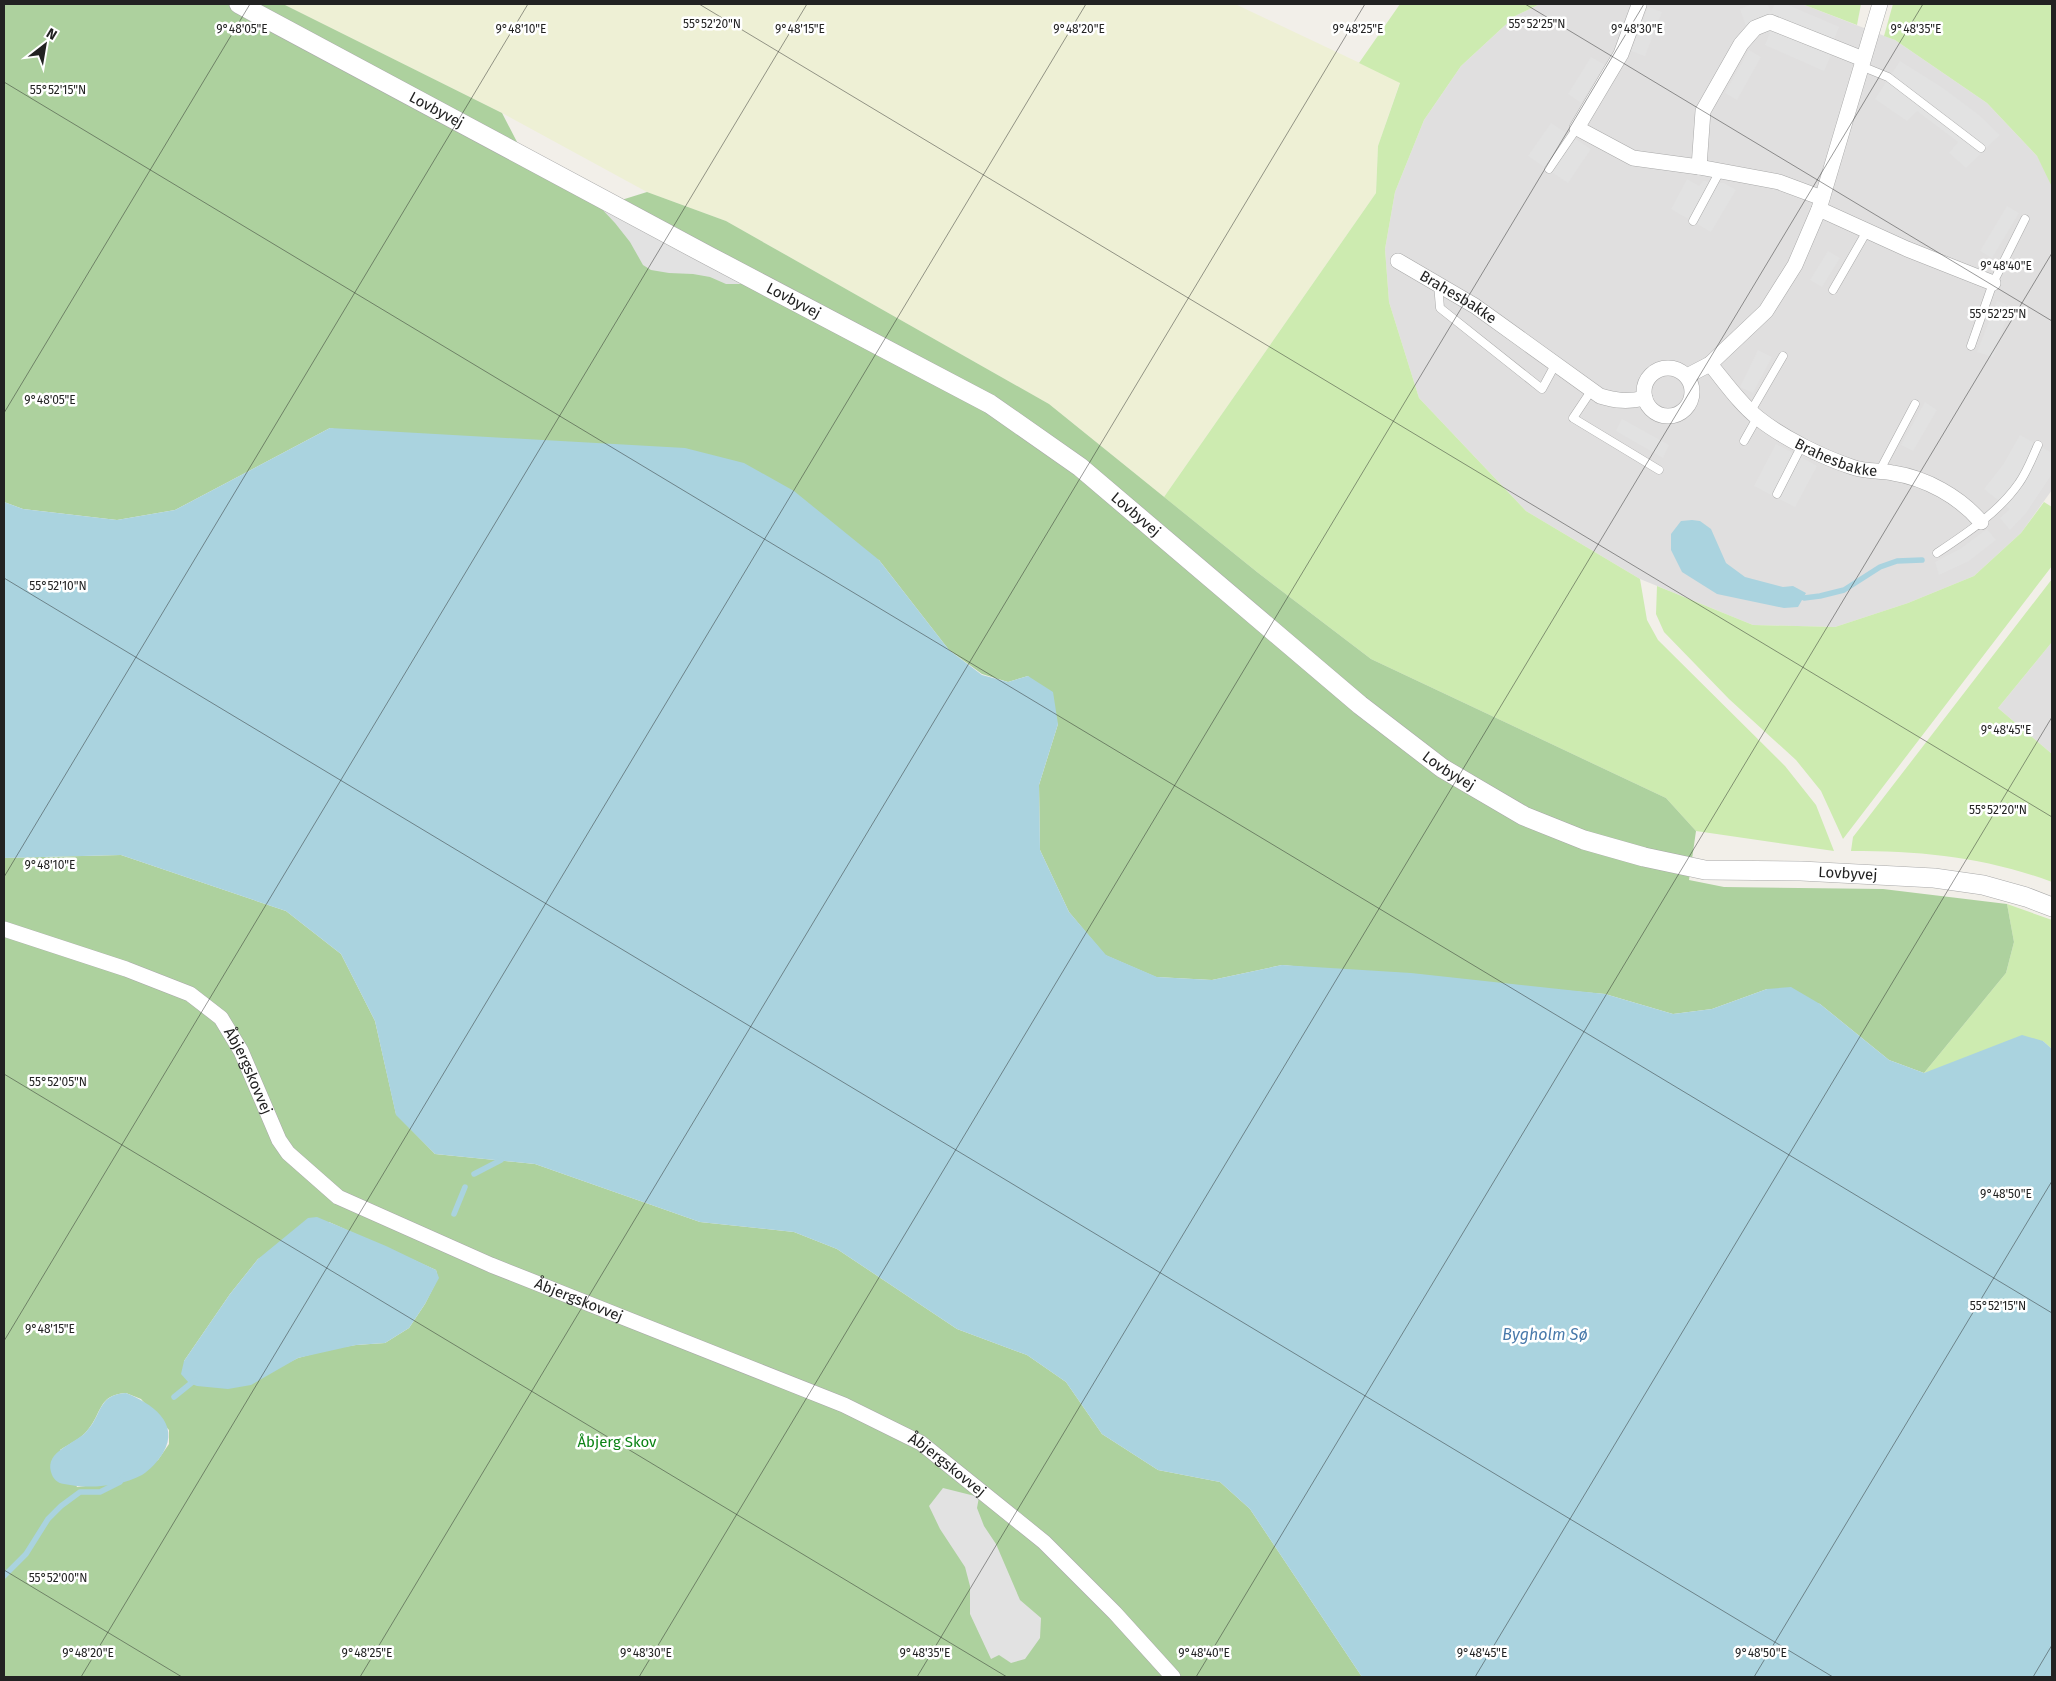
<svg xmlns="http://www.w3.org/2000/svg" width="2056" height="1681" viewBox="0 0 2056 1681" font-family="'Fira Sans',sans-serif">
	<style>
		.residential { fill: #e0dfdf }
		.farmland { fill: #eef0d5 }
		.grass { fill: #cdebb0 }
		.forest { fill: #add19e; fill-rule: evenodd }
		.parking { fill: #e2e2e2 }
		.water { fill: #aad3df }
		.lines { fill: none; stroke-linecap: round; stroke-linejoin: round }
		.stream { stroke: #aad3df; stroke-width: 5.5 }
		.service-casing { stroke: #a9a9a9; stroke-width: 9 }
		.minor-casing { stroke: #a9a9a9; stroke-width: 16 }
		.tertiary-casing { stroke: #a9a9a9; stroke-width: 20 }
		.service { stroke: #fff; stroke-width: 8 }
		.minor { stroke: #fff; stroke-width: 15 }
		.tertiary { stroke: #fff; stroke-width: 19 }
		.ticks { fill: none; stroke: #222; stroke-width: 1; stroke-opacity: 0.45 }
		.labels { text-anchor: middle; stroke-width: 5; stroke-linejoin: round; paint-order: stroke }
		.street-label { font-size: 15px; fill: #222; stroke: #fff }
		.park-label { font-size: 15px; fill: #0c8416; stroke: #fff }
		.water-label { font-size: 16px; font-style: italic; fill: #4a7aab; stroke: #fff }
		.ticks-label { font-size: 12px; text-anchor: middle; fill: #222; stroke: #fff; stroke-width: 5; stroke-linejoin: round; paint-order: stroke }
	</style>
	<rect width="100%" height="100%" fill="#f2efe9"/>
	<g class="residential">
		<polygon points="1540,4 1802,4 1895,40 1987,103 2037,156 2052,184 2052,490 2021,533 1974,576 1908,603 1835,627 1753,625 1640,579 1526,511 1419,398 1389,302 1385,249 1395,192 1424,120 1461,66 1515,16"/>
		<polygon points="2052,642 2052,754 1998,708"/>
	</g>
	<polygon class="farmland" points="283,4 1235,4 1400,82 1378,146 1376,193 1164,497 1049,404 726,221 647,192 502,113"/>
	<g class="grass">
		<polygon points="1400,4 1540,4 1515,16 1461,66 1424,120 1395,192 1385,249 1389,302 1419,398 1526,511 1640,579 1647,620 1658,640 1785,766 1816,805 1834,851 1696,831 1666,798 1371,659 1257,572 1164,497 1376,193 1378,146 1400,83 1359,63"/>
		<polygon points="1802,4 1861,4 1857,25"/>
		<polygon points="1893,4 2052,4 2052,187 2037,156 1987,103 1895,40 1884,36"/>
		<polygon points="2044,502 2052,507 2052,566 1843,839 1821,791 1796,760 1729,699 1664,632 1656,614 1657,586 1753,625 1835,627 1908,603 1974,576 2021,533"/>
		<path d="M2052,579v63l-54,66 54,46v128c-68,-25 -129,-31 -201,-31l2,-14z"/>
		<polygon points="2007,904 2052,920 2052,1049 2043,1041 1924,1073 2006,973 2014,942"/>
	</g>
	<g class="forest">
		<polygon points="4,4 283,4 502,113 531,169 599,207 647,192 726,221 1049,404 1257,572 1371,659 1666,798 1696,831 1689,880 1724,887 1883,889 2007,904 2014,942 2006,973 1924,1073 1889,1060 1820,1004 1767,989 1712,1009 1673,1014 1605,994 1282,965 1212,980 1156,977 1105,955 1069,912 1040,850 1039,785 1058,724 1028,676 1008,682 982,674 949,650 879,560 330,428 175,510 117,520 23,509 4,502"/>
		<path d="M121,855l165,56 55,43 34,67 21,93 39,40 100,10 165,58 94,10 43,17 120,80 70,26 39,27 36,52 56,36 62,12 30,27 112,168h-1358v-819zM329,1222l107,48 2,8 -13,26 -16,24 -24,15 -29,2 -25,4 -33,9 -21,10 -93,-7 46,-67 28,-35zM126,1393l15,6 28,31v14l-11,16 -38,22 -43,5 -17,-37c9,-6 20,-11 26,-18 17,-19 11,-37 40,-39z"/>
	</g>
	<g class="parking">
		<polygon points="1752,4 1767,4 1771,12 1775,4 1786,4 1839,27 1834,39 1837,41 1824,71 1765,45 1770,33 1766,32 1759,35 1746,26 1740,9"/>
		<polygon points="1648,7 1662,12 1645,56 1631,51"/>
		<polygon points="1749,50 1761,57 1737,100 1725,93"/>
		<polygon points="1591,57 1605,65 1581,103 1568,94"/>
		<polygon points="1900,61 1943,88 1979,115 2000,135 1966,168 1949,153 1958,142 1917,111 1907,121 1875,99"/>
		<polygon points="1551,123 1591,149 1568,183 1528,156"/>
		<polygon points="1687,179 1699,186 1703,181 1724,183 1736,190 1711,232 1671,209"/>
		<polygon points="2007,206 2019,213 1992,258 1980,251"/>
		<polygon points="600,207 743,284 726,284 710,277 693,274 669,273 651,270 643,265 630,242 615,223"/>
		<polygon points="1828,251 1840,258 1822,287 1810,280"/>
		<polygon points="1997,301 2011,306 1993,357 1977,352"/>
		<polygon points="1758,350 1772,357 1753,393 1740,387"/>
		<polygon points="1925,402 1937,410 1913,451 1901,445"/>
		<polygon points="1622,419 1669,445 1663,458 1616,431"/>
		<polygon points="2020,435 2052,453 2052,474 2026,513 2010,530 2000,518 2010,509 1984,489 2003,465"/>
		<polygon points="1776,444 1817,466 1795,507 1754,486"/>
		<polygon points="1987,529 1996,540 1969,561 1939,575 1935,562 1960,549"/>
		<polygon points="943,1488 979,1497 977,1508 984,1526 996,1544 1020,1600 1041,1618 1040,1638 1025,1659 1011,1663 999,1655 991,1659 970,1614 970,1586 965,1567 940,1529 929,1506"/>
	</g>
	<g class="water">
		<polygon points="330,428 685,448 744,463 794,491 879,560 949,650 982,675 1008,682 1028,676 1053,692 1058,724 1039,785 1040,850 1069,912 1106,955 1157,977 1212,980 1282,965 1411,973 1605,994 1673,1014 1712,1009 1767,989 1791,987 1820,1004 1889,1060 1924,1073 2022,1035 2043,1041 2052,1049 2052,1677 1362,1677 1250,1509 1220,1482 1158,1470 1102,1434 1066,1382 1027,1355 957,1329 837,1249 794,1232 700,1222 535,1164 435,1154 396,1115 375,1021 341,954 286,911 121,855 4,858 4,502 23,509 117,520 175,510"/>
		<polygon points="1692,520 1700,521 1711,529 1726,563 1745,577 1783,587 1793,586 1806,593 1798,607 1784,608 1717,594 1682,572 1671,550 1671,534 1681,521"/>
		<polygon points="317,1217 386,1246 436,1270 439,1278 425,1304 409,1328 385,1343 356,1345 298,1358 251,1385 228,1389 197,1386 189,1383 181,1374 184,1361 230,1294 258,1259 308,1218"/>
		<path d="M126,1393c25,10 55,30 37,60 -5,8 -13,17 -21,22 -23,12 -54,14 -78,9 -7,-1 -11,-5 -13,-12 -6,-21 24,-28 35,-40 17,-18 11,-37 40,-39z"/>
	</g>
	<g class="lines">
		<g class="stream">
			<polyline points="1804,598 1820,596 1844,590 1880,567 1897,561 1922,560"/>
			<polyline points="474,1174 501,1160"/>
			<polyline points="454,1214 465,1187"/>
			<polyline points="174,1397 195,1380"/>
			<polyline points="4,1576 26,1554 48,1519 61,1506 80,1492 100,1492 120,1482 123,1477"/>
		</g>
		<defs>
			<g id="service">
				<polyline points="1861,66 1888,77 1981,148"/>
				<polyline points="1549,169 1577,128"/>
				<polyline points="1693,221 1720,171"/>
				<polyline points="1438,284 1440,308 1542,389 1555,365"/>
				<polyline points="1833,290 1867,231"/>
				<polyline points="1971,346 1993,283 2025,219"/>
				<polyline points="1591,391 1573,418 1659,470"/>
				<polyline points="1751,411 1783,356"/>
				<polyline points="1744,441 1757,418"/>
				<polyline points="1879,472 1915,404"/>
				<polyline points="1777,494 1802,445"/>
				<path d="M1937,553c30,-20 62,-41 82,-70 8,-11 13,-25 19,-38"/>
			</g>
			<g id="minor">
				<polyline points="1639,5 1621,54 1577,128 1633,158 1699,167 1779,182 1822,198"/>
				<polyline points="1699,167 1703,111 1741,44 1755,28 1770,22 1863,59"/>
				<polyline points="1819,209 1907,249 1993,283"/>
				<path id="s1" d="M1398,261l77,45 125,90c16,5 28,6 45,2"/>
				<path id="s2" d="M1710,364c15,18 30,40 48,54 25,20 64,39 94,49 14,5 27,3 41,6 33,5 67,24 88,49"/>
				<circle cx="1668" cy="392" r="24"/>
				<polyline points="1687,376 1710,364 1766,311 1795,265 1819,209 1880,4"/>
				<path id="s3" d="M4,929l122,40 64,25 31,24 20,33 38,89 9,13 50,44 153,68 353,140 77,38 123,99 71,71 58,64"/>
			</g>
			<g id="tertiary">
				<path id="s4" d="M239,4l470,252 281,148 90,63 280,238 82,63 82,48 60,24 60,17 61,13 96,1 133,7 49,7 43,12 26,10"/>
			</g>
		</defs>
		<use href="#service" class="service-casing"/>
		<use href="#minor" class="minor-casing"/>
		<use href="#tertiary" class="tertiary-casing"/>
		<use href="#service" class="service"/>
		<use href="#minor" class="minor"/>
		<use href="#tertiary" class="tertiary"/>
	</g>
	<path class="ticks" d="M699,4l1353,813M1525,4l527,317M4,82l2048,1231M4,413l246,-409M4,578l1829,1099M4,877l524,-873M4,1074l1003,603M4,1341l803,-1337M4,1570l178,107M81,1677l1005,-1673M360,1677l1005,-1673M639,1677l1005,-1673M917,1677l1006,-1673M1196,1677l856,-1424M1475,1677l577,-960M1754,1677l298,-496M2033,1677l19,-32"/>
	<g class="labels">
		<g class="street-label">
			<text dy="5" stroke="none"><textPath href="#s4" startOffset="224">Lovbyvej</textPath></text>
			<text dy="5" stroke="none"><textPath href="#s1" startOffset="70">Brahesbakke</textPath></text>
			<text dy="5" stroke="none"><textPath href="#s4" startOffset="629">Lovbyvej</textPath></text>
			<text dy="5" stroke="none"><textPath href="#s2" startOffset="161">Brahesbakke</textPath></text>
			<text dy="5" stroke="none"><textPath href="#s4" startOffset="1034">Lovbyvej</textPath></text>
			<text dy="5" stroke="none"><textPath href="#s4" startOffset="1439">Lovbyvej</textPath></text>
			<text dy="5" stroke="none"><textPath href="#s4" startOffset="1859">Lovbyvej</textPath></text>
			<text dy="5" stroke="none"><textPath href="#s3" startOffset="296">Åbjergskovvej</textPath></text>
			<text dy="5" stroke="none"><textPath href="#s3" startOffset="716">Åbjergskovvej</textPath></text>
			<text dy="5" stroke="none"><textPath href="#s3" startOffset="1121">Åbjergskovvej</textPath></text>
		</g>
		<g class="park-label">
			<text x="617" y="1447">Åbjerg Skov</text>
		</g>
		<g class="water-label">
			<text x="1545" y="1340">Bygholm Sø</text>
		</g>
	</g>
	<g class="ticks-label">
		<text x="712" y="28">55°52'20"N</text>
		<text x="1537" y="28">55°52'25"N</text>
		<text x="242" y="33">9°48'05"E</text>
		<text x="521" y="33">9°48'10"E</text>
		<text x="800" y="33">9°48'15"E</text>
		<text x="1079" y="33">9°48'20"E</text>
		<text x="1358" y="33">9°48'25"E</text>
		<text x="1637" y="33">9°48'30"E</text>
		<text x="1916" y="33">9°48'35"E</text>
		<text x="58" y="94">55°52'15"N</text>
		<text x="2006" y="270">9°48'40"E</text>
		<text x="1998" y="318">55°52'25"N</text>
		<text x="50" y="404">9°48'05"E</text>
		<text x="58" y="590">55°52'10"N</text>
		<text x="2006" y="734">9°48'45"E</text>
		<text x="1998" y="814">55°52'20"N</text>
		<text x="50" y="869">9°48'10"E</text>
		<text x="58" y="1086">55°52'05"N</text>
		<text x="2006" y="1198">9°48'50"E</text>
		<text x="1998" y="1310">55°52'15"N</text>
		<text x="50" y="1333">9°48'15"E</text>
		<text x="58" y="1582">55°52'00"N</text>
		<text x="88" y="1657">9°48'20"E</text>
		<text x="367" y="1657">9°48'25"E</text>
		<text x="646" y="1657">9°48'30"E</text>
		<text x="925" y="1657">9°48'35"E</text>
		<text x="1204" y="1657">9°48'40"E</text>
		<text x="1482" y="1657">9°48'45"E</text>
		<text x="1761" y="1657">9°48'50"E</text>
	</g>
	<rect width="2056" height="1681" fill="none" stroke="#222222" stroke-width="10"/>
	<g transform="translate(45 45) rotate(31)" stroke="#ffffff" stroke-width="4" paint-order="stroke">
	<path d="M0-4L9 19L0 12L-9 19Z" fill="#222222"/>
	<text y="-8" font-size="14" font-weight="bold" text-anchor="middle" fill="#222222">N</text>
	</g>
</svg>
